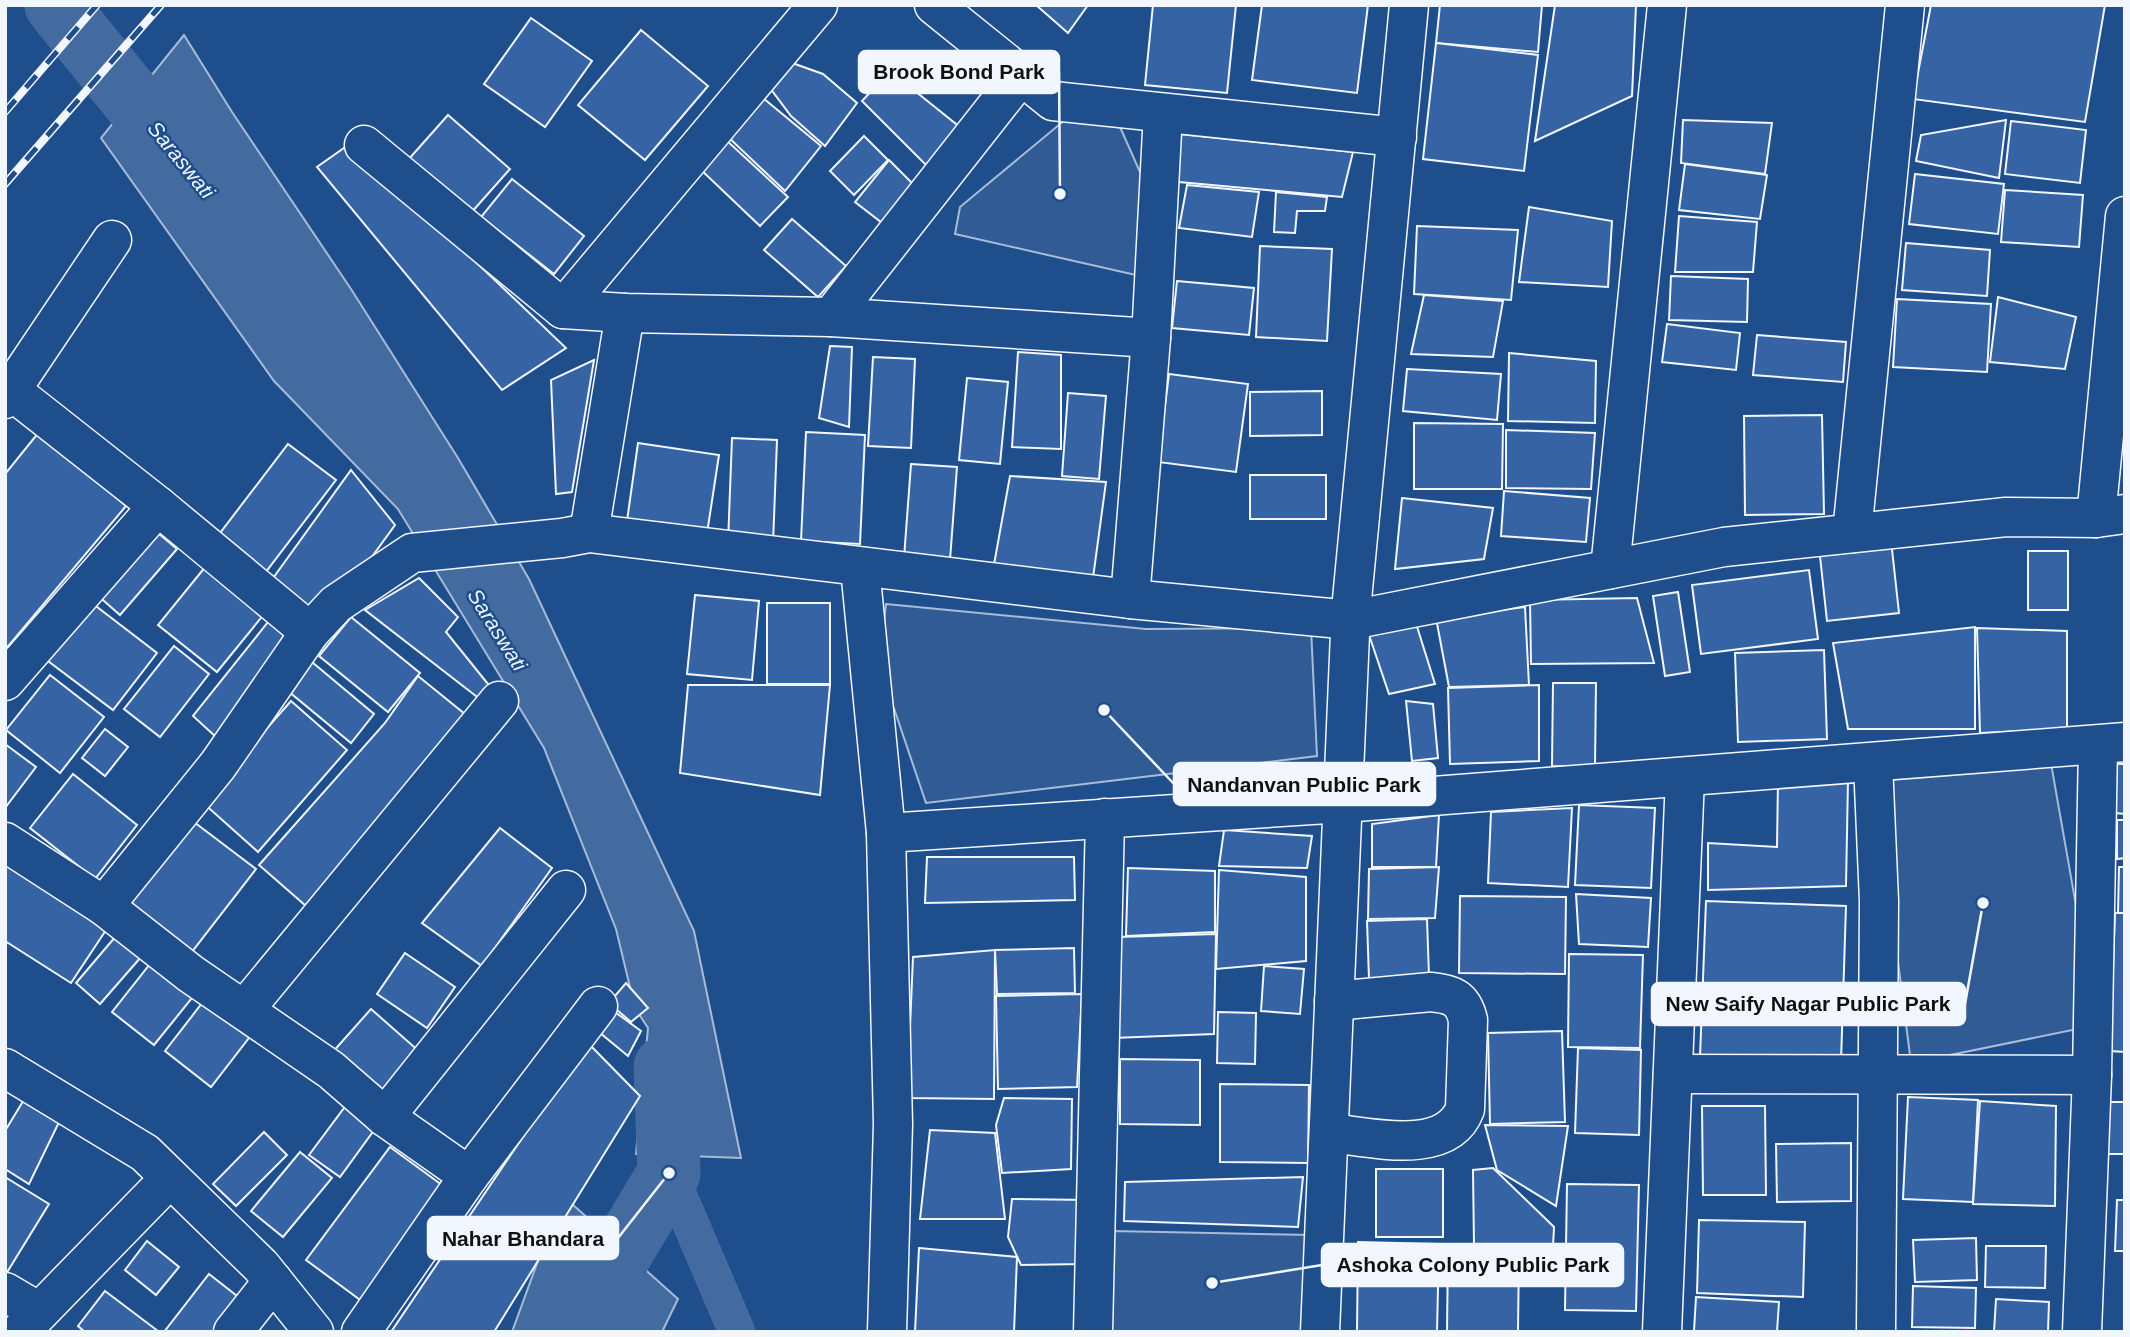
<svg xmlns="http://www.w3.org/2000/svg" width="2130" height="1337" viewBox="0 0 2130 1337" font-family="Helvetica,sans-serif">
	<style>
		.built { fill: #305b95; stroke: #a8bbd7; stroke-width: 2 }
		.water { fill: #446ba0; stroke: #a8bbd7; stroke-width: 2 }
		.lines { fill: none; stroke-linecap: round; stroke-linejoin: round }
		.canal { stroke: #446ba0; stroke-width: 37 }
		.river { stroke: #446ba0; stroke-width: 63 }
		.building { fill: #3563a3; stroke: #f2f6ff; stroke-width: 2 }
		.minor-casing { stroke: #f2f6ff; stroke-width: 41 }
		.minor { stroke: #1f4e8c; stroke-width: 38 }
		.rail-casing { stroke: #f2f6ff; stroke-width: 8 }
		.rail { stroke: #1f4e8c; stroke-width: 5; stroke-dasharray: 16; stroke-linecap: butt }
		.labels { text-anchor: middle; stroke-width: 5; stroke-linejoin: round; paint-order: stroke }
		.water-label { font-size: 21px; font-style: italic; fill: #f2f6ff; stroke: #1f4e8c }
		.leader { fill: none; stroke: #f2f6ff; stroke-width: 2.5 }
		.callout-dot { fill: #f2f6ff; stroke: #1f4e8c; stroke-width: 2.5 }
		.callout { fill: #f2f6ff; stroke: #f2f6ff; stroke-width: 2.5 }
		.callout-label { font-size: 21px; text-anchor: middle; font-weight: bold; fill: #111 }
	</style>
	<rect width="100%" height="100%" fill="#1f4e8c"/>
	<g class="built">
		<polygon points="1112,109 1144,181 1149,278 955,234 960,207 1077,110"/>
		<polygon points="886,604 1146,629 1311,628 1317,756 926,803 879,664"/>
		<polygon points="2049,752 2097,1025 1911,1063 1875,782"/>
		<polygon points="1112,1231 1313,1235 1312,1332 1110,1332"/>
	</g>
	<g class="water">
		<polygon points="184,35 232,112 351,289 458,458 529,579 694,931 741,1158 636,1154 648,1028 635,1008 616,929 544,748 398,509 274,381 101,138"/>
		<polygon points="562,1195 678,1299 662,1332 512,1332"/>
	</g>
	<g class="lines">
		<polyline class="canal" points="669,1173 737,1332"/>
		<g class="river">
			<polyline points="56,5 186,166"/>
			<polyline points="574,1332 669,1173 665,1067"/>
		</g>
	</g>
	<g class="building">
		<polygon points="1036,5 1088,5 1068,33"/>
		<polygon points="1153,5 1236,5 1227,93 1145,85"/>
		<polygon points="1262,5 1368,5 1357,93 1252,80"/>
		<polygon points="1440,5 1542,5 1538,52 1436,43"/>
		<polygon points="1555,5 1636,5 1632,96 1535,141"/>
		<polygon points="1931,5 2105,5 2085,122 1913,99"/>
		<polygon points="531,18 592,61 545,127 484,84"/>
		<polygon points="641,30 708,86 645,160 578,105"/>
		<polygon points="1436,43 1538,55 1524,171 1423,159"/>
		<polygon points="781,59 823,74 857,103 825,146 791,116 764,80"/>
		<polygon points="890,71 961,128 931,170 862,101"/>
		<polygon points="763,98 821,146 785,191 726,135"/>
		<polygon points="448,115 510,169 470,214 408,160"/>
		<polygon points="1683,120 1772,123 1765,174 1681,163"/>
		<polygon points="2006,120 1999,178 1916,161 1921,135"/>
		<polygon points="2011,121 2086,130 2080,183 2005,174"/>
		<polygon points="1179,134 1353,152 1342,197 1179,182"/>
		<polygon points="864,136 888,160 854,195 830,171"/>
		<polygon points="725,139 788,197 760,226 699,168"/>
		<polygon points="351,143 566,348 502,390 317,167"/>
		<polygon points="889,160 919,190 890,229 855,202"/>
		<polygon points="1685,164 1767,175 1760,219 1679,210"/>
		<polygon points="1915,174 2004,184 1998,234 1909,224"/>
		<polygon points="512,179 584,236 554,274 481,217"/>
		<polygon points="1187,185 1259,192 1252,237 1179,228"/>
		<polygon points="2005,190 2083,195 2079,247 2001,242"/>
		<polygon points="1276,192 1327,197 1325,211 1297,211 1295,233 1274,232"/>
		<polygon points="1529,207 1612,221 1608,287 1519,282"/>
		<polygon points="1679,216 1757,222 1753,272 1675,272"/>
		<polygon points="792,219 846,266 818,297 764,250"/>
		<polygon points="1417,226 1518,230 1511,300 1414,294"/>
		<polygon points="1906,243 1990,250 1987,296 1902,290"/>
		<polygon points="1260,246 1332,249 1327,341 1256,337"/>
		<polygon points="1671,276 1748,279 1747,322 1669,320"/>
		<polygon points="1177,281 1254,288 1249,335 1172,328"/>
		<polygon points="1424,295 1503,301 1493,357 1411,354"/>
		<polygon points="1998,297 2076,317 2065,369 1990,362"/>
		<polygon points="1897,299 1991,304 1987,372 1893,367"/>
		<polygon points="1667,324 1740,333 1736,370 1662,362"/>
		<polygon points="1757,335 1846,342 1843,382 1753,375"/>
		<polygon points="830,346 852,347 849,427 819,418"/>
		<polygon points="1018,352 1061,355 1061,449 1012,447"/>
		<polygon points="1509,353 1596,361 1595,423 1508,421"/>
		<polygon points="873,357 915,359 911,448 868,446"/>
		<polygon points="594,360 572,492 556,494 551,380"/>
		<polygon points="1407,369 1501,374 1497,420 1403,411"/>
		<polygon points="1169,374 1248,384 1236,472 1158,462"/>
		<polygon points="967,378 1008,382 1000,464 959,460"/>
		<polygon points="1322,391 1322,435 1250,436 1250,392"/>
		<polygon points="1068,393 1106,396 1099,479 1062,476"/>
		<polygon points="1822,415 1824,514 1745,515 1744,416"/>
		<polygon points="1414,423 1503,424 1502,489 1414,489"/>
		<polygon points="1506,430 1595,433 1591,489 1506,488"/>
		<polygon points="39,432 126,506 5,650 5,474"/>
		<polygon points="806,432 865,435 860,544 801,541"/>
		<polygon points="732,438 777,440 773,544 728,543"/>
		<polygon points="638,443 719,455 706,540 626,528"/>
		<polygon points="288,444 336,480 265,573 217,537"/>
		<polygon points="911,464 957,467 950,560 904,558"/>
		<polygon points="351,470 395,525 326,620 271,581"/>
		<rect x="1250" y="475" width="76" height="44"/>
		<polygon points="1010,476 1106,482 1093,578 993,570"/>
		<polygon points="1504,491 1590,498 1586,542 1501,536"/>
		<polygon points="1402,498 1493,508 1484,559 1395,569"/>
		<polygon points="152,528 177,549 120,615 96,594"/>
		<polygon points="1891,540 1899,613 1827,621 1819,547"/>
		<rect x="2028" y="551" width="40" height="59"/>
		<polygon points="206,566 265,613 217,672 158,625"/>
		<polygon points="1809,570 1818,639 1701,654 1692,585"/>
		<polygon points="419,578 458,617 446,632 492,689 481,700 365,610"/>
		<polygon points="1678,592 1690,672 1665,676 1653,596"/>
		<polygon points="695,595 759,601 752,680 687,674"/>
		<polygon points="1637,598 1654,663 1531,664 1530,600"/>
		<polygon points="88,600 157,653 113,710 44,658"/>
		<rect x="767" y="603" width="63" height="81"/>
		<polygon points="1525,607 1529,685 1449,687 1436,618"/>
		<polygon points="272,617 299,640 216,737 193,716"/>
		<polygon points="351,617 420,673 388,712 319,656"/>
		<polygon points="1414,617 1435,684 1389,694 1368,632"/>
		<polygon points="1975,627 1975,729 1848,729 1833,643"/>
		<polygon points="1977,628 2067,631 2067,729 1980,733"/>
		<polygon points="174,646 209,674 160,737 124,709"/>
		<polygon points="1824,650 1827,739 1738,742 1735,653"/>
		<polygon points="306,657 374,714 351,743 282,686"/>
		<polygon points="50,675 104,717 60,773 6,730"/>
		<polygon points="418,676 471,719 314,913 259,865 385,723"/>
		<polygon points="1553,683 1596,683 1595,767 1552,766"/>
		<polygon points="688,685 830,685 820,795 680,773"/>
		<polygon points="1539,685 1539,761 1450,764 1448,688"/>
		<polygon points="291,701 347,750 258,852 202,802"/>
		<polygon points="1406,701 1433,704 1438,758 1412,761"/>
		<polygon points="105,729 128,747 105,776 82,758"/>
		<polygon points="5,744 36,767 5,808"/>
		<polygon points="2117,764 2125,764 2125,814 2115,813"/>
		<polygon points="73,774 137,825 95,879 30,828"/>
		<polygon points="1778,779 1848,780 1846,886 1708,890 1708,843 1777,847"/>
		<polygon points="1579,805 1655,808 1651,888 1575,885"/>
		<polygon points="1572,808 1568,887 1488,883 1491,812"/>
		<polygon points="1439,815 1436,867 1372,867 1372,824"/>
		<polygon points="190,819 256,869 191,953 126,904"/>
		<polygon points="2117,820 2125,820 2125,858 2117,859"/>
		<polygon points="500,828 552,868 482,966 422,923"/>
		<polygon points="1224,830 1312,836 1307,868 1219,866"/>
		<polygon points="927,857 1074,857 1075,900 925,903"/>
		<polygon points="5,864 106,930 71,983 5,941"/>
		<polygon points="1439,867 1435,918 1368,919 1369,869"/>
		<polygon points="2119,867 2125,867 2125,913 2118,913"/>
		<polygon points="1128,868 1215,871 1215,932 1126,936"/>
		<polygon points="1219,870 1306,877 1306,961 1216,969"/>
		<polygon points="1576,894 1651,898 1648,947 1579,944"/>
		<polygon points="1460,896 1566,897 1565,974 1459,973"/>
		<polygon points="1706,901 1846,906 1841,1062 1700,1057"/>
		<polygon points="2115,913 2125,913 2125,1052 2110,1051"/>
		<polygon points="1427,919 1429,976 1369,979 1367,921"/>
		<polygon points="1216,934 1214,1034 1113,1038 1118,937"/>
		<polygon points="116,936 141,957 100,1004 76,983"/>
		<polygon points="1074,948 1075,993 997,994 995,950"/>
		<polygon points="995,950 994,1099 907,1098 913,957"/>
		<polygon points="405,953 455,987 427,1028 377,994"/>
		<polygon points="1569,954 1643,955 1640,1048 1568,1047"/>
		<polygon points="154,959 196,993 154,1045 112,1012"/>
		<polygon points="1264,966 1304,969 1300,1014 1261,1011"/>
		<polygon points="626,983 648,1008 631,1022 609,1003"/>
		<polygon points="1082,994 1077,1087 998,1089 996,996"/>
		<polygon points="206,998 252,1034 211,1087 165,1051"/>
		<polygon points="604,1004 641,1031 628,1056 588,1023"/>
		<polygon points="371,1009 421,1053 381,1098 331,1054"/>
		<polygon points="1218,1012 1256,1013 1255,1064 1217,1063"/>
		<polygon points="1562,1031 1565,1122 1490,1124 1488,1033"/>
		<polygon points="587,1042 640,1096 494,1332 391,1332"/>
		<polygon points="1578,1048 1641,1050 1639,1135 1575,1133"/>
		<polygon points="1120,1059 1200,1060 1200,1125 1120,1124"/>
		<polygon points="1220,1084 1309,1085 1308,1163 1220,1162"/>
		<polygon points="28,1093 63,1114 29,1184 5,1169 5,1131"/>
		<polygon points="1908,1097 1978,1100 1973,1202 1903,1199"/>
		<polygon points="1004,1098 1072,1099 1071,1169 1002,1173 996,1125"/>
		<polygon points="350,1100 380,1122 340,1177 309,1155"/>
		<polygon points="1980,1101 2056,1106 2055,1206 1973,1204"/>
		<rect x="2105" y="1102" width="20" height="52"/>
		<polygon points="1702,1106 1765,1106 1766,1195 1703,1195"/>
		<polygon points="1485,1125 1568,1126 1556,1206 1497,1170"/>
		<polygon points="930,1130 995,1133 1005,1219 920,1219"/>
		<polygon points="264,1132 287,1155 236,1206 213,1184"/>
		<polygon points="1851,1143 1851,1201 1777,1202 1776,1144"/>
		<polygon points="390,1147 446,1188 363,1302 306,1260"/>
		<polygon points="300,1152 332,1178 283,1237 251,1211"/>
		<polygon points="1493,1168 1554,1227 1553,1247 1474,1245 1473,1170"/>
		<rect x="1376" y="1169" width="67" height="68"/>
		<polygon points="5,1177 49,1204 6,1274 5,1274"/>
		<polygon points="1303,1177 1298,1227 1124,1221 1125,1182"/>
		<polygon points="1567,1184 1639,1185 1636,1311 1565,1310"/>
		<polygon points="1012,1199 1089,1200 1083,1264 1021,1265 1008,1237"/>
		<polygon points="2117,1200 2125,1200 2125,1251 2115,1251"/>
		<polygon points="1699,1220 1805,1222 1803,1297 1697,1293"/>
		<polygon points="1976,1238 1977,1280 1915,1282 1913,1240"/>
		<polygon points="147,1241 179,1267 156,1295 125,1270"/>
		<polygon points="1358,1242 1439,1244 1437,1332 1357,1332"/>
		<polygon points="1986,1246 2046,1246 2045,1288 1985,1287"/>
		<polygon points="919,1248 1017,1257 1014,1332 915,1332"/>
		<polygon points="1448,1249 1519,1249 1518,1332 1447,1332"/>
		<polygon points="209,1274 246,1303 224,1332 164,1332"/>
		<polygon points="1913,1286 1976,1288 1975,1328 1912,1327"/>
		<polygon points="105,1291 158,1331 157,1332 85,1332 78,1326"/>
		<polygon points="1696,1297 1779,1302 1777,1332 1694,1331"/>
		<polygon points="1996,1299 2049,1302 2048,1332 1994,1332"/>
	</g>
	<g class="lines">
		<defs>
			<g id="minor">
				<polyline points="934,5 1053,101 1397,137"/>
				<polyline points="364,145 563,309 625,313 831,317 1151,338"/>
				<polyline points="563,309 818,5"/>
				<polyline points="831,317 1022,74"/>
				<polyline points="12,391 158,506 310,632"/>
				<polyline points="5,399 112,240"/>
				<polyline points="2096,518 2125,216"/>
				<polyline points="589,533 625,313"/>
				<polyline points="1852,533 1905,5"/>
				<polyline points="860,568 886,833 893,1124 887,1332"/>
				<polyline points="1610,569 1667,5"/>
				<polyline points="1130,599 1151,338 1163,113"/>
				<polyline points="5,681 158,506"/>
				<polyline points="1873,763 1879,901 1876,1332"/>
				<polyline points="886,833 1343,803 2125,742"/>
				<polyline points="5,842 104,906 191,974 331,1070 385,1117 469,1176"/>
				<polyline points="104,906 218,765 310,632 336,604 412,553 562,538 589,533 1130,599 1351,620 1724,547 2006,517 2096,518 2125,514"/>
				<polyline points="245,1009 499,701"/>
				<polyline points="5,1068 145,1153 261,1266 314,1332"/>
				<polyline points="1673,1074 2092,1075"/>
				<polyline points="385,1117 566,890"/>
				<path d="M1330,1133c41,4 117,24 135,-24l3,-89c-5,-22 -16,-26 -37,-28l-97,9"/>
				<polyline points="5,1292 39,1312"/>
				<polyline points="20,1332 170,1178"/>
				<polyline points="233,1332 273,1281"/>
				<polyline points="361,1332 469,1176 598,1006"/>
				<polyline points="1093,1332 1105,818"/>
				<polyline points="1320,1332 1351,610 1409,5"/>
				<polyline points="1662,1332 1685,777"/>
				<polyline points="2082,1332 2092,1075 2098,745"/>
			</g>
		</defs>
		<use href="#minor" class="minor-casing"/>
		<use href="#minor" class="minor"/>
		<defs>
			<g id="rail">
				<polyline points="5,112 97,5"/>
				<polyline points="5,184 161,5"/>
			</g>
		</defs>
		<use href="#rail" class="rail-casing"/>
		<use href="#rail" class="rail"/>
	</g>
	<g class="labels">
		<g class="water-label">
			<text transform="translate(181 160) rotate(51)" y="7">Saraswati</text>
			<text transform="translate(497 630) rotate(58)" y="7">Saraswati</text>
		</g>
	</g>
	<path class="leader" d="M1060 194L1059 72M1104 710L1174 784M1983 903L1965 1004M669 1173L618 1238M1212 1283L1322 1265"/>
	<g class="callout-dot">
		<circle cx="1060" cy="194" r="7"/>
		<circle cx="1104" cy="710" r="7"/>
		<circle cx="1983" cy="903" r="7"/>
		<circle cx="669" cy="1173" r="7"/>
		<circle cx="1212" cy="1283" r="7"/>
	</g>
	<g class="callout">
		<rect x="859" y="51" width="200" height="42" rx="7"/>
		<rect x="1174" y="763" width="261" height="42" rx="7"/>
		<rect x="1652" y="983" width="313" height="42" rx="7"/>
		<rect x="428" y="1217" width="190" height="42" rx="7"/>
		<rect x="1322" y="1244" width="301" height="42" rx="7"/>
	</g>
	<g class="callout-label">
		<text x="959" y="79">Brook Bond Park</text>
		<text x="1304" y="792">Nandanvan Public Park</text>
		<text x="1808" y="1011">New Saify Nagar Public Park</text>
		<text x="523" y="1246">Nahar Bhandara</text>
		<text x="1473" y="1272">Ashoka Colony Public Park</text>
	</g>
	<rect width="2130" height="1337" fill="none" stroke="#f2f6ff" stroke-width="14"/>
</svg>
